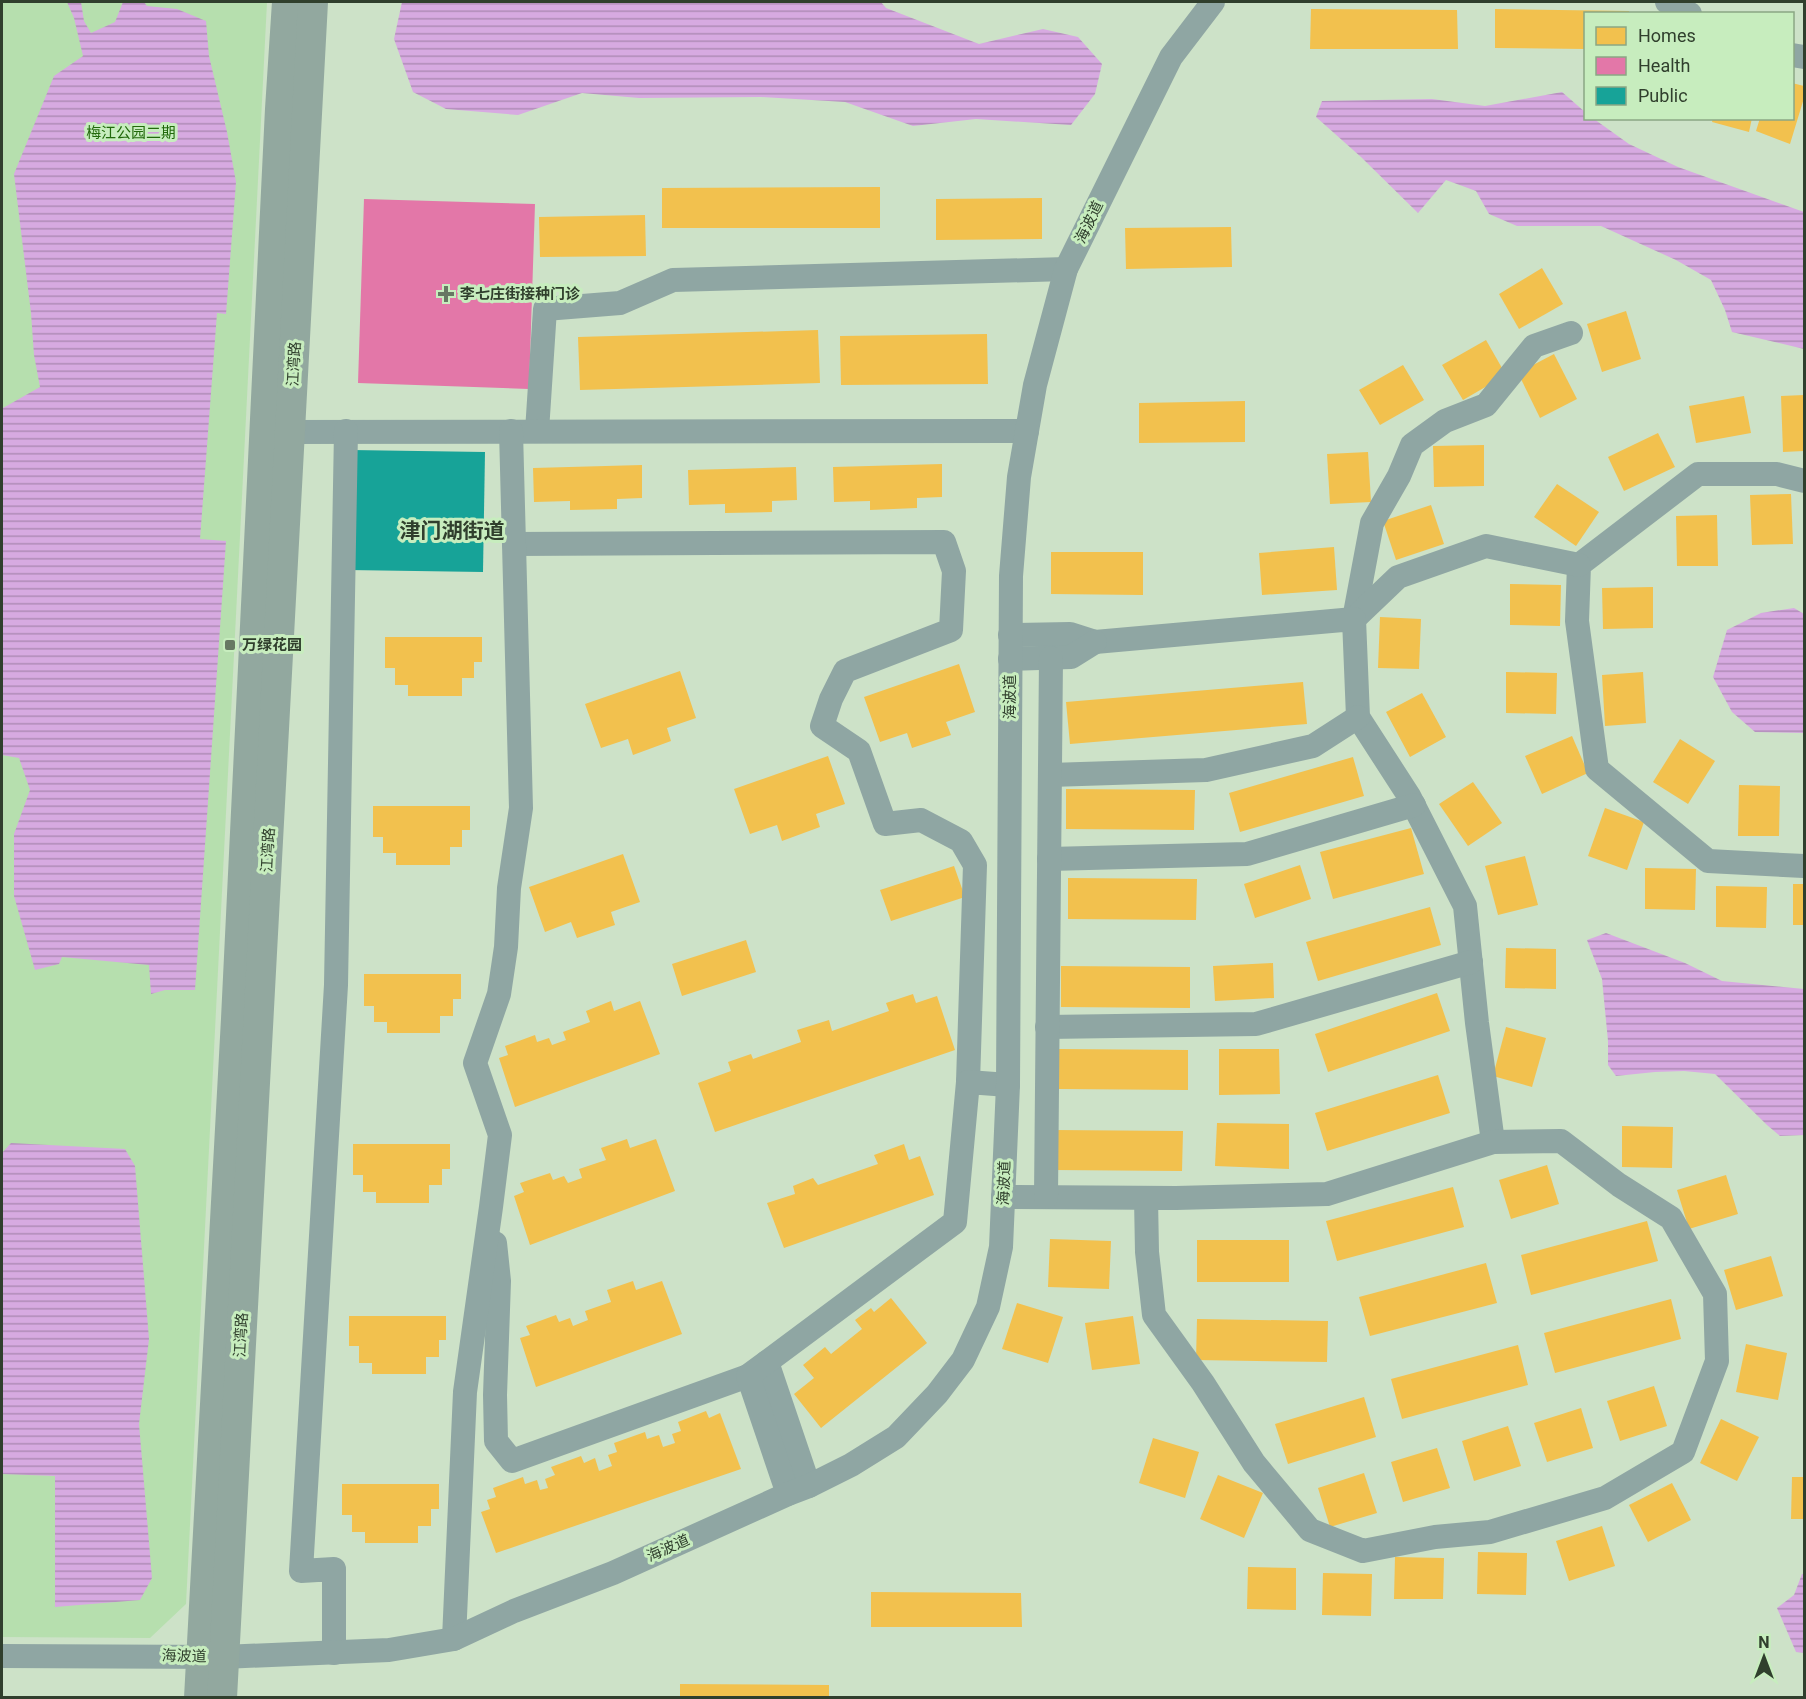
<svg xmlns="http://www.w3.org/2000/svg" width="1806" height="1699" viewBox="0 0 1806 1699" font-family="Roboto,'Noto Sans SC',sans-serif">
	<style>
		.park { fill: #b6dfae }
		.water { fill: url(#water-rules) }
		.homes { fill: #f2c14e }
		.health { fill: #e377a8 }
		.public { fill: #17a398 }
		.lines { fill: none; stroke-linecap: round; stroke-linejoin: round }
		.minor { stroke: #8fa6a3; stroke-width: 24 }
		.major { stroke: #92a89f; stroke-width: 30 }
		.poi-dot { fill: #677863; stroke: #c7edbe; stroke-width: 2 }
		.labels { text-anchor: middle; stroke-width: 6; stroke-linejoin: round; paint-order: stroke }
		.park-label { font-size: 15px; fill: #21690b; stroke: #c7edbe }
		.street-label { font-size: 15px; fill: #303f2d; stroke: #c7edbe }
		.poi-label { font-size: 15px; font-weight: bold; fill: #303f2d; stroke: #c7edbe; text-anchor: start }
		.district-label { font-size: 21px; font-weight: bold; fill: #303f2d; stroke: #c7edbe }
	</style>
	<defs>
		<pattern id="water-rules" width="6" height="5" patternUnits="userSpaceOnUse" patternTransform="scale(1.5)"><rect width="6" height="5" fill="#d7aae1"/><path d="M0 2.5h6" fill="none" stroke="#af8cb7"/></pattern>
	</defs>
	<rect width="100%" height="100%" fill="#cde2c8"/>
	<polygon class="park" points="2,2 267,2 186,1604 150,1638 2,1637"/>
	<g class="water">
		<polygon points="67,2 81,2 84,21 91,33 115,22 123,2 144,2 147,6 177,9 206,21 209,56 227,132 236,182 226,314 217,313 200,539 226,541 195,990 165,990 151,994 149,965 62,957 59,964 35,970 14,896 14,834 30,790 19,758 2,755 2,412 3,408 40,387 34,355 31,313 14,174 54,76 83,56 74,18"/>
		<polygon points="402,2 881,2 886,8 979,44 1043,29 1078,37 1102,64 1095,94 1071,125 976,119 913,126 845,102 761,97 639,98 582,93 518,115 446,109 413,92 394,39"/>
		<polygon points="1562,92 1585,112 1586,118 1594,119 1629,144 1678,167 1804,212 1804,349 1732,332 1725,310 1711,280 1676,260 1601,226 1517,226 1489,214 1476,191 1446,180 1418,213 1361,157 1316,117 1322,101 1432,99 1485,106"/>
		<polygon points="1794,608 1804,614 1804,733 1755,732 1732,712 1713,677 1727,630 1761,613"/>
		<polygon points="1606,933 1685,963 1722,981 1804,989 1804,1135 1780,1136 1767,1125 1715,1074 1684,1071 1655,1072 1616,1076 1608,1065 1608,1041 1602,979 1587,940"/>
		<polygon points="11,1143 125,1149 135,1166 149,1339 139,1424 152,1578 140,1600 55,1607 55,1476 2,1474 2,1153"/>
		<polygon points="1802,1574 1804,1574 1804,1653 1796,1652 1777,1608 1794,1595"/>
	</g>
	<g class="homes">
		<polygon points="1311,9 1457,10 1458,49 1310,49"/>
		<polygon points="1495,9 1629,11 1629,14 1586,14 1586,49 1495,48"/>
		<polygon points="1792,83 1804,86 1804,98 1790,144 1756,131 1760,118 1792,118"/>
		<polygon points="1713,118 1752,118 1749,132 1712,122"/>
		<polygon points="880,187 880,228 662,228 662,188"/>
		<polygon points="1042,198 1042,239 936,240 936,199"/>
		<polygon points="645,215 646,256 540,257 539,217"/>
		<polygon points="1231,227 1232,267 1126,269 1125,228"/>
		<polygon points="1542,268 1563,304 1519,329 1499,294"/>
		<polygon points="1626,311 1641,359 1602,372 1587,324"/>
		<polygon points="818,330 820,383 580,390 578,337"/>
		<polygon points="987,334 988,384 841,385 840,336"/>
		<polygon points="1486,340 1506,375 1463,400 1442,365"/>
		<polygon points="1554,354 1577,399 1540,418 1518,373"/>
		<polygon points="1403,365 1424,400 1380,425 1359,390"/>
		<polygon points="1804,395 1804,451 1783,452 1781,396"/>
		<polygon points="1744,396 1751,433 1696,443 1689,406"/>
		<polygon points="1245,401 1245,442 1139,443 1139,403"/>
		<polygon points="1658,433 1675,467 1624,491 1608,457"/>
		<polygon points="1484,445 1484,486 1434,487 1433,446"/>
		<polygon points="1368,452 1371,502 1330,504 1327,454"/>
		<polygon points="942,464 942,497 917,498 917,508 870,510 870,501 834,502 833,467"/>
		<polygon points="642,465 642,498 617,499 617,509 570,510 570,501 534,502 533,468"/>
		<polygon points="796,467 797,500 772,501 772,512 725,513 725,504 689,505 688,470"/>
		<polygon points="1557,484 1599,512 1576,546 1534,517"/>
		<polygon points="1791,494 1793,544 1752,545 1750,495"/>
		<polygon points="1431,505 1444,544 1396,560 1383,521"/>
		<polygon points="1717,515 1718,566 1677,566 1676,516"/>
		<polygon points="1334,547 1337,590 1262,595 1259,553"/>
		<polygon points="1051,552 1143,552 1143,595 1051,594"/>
		<polygon points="1510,584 1561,585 1560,626 1510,625"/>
		<polygon points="1653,587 1653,628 1603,629 1602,588"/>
		<polygon points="1380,617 1421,619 1419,669 1378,668"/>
		<polygon points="385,637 482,637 482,662 474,662 474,678 462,678 462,696 408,696 408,685 395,685 395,668 385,668"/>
		<polygon points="959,664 975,712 946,722 951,735 912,748 907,733 880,742 864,697"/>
		<polygon points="680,671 696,718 667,728 671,741 633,755 628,739 601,748 585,704"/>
		<polygon points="1506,672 1557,673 1556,714 1506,713"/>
		<polygon points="1643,672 1646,723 1605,726 1602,675"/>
		<polygon points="1303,682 1307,724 1070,744 1066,702"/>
		<polygon points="1422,693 1446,737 1410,757 1386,712"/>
		<polygon points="1572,736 1588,773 1542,794 1525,756"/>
		<polygon points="1680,739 1715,761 1688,804 1653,782"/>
		<polygon points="828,756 845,804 816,814 820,827 782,841 777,825 750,834 734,789"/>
		<polygon points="1353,757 1364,796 1240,832 1229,793"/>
		<polygon points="1473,782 1502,823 1468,846 1439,804"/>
		<polygon points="1739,785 1780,786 1779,836 1738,836"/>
		<polygon points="1066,789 1195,790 1194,830 1066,829"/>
		<polygon points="373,806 470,806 470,830 462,830 462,847 450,847 450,865 396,865 396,853 383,853 383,837 373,837"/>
		<polygon points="1605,808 1644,822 1627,870 1588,856"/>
		<polygon points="1411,828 1424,874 1333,899 1320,852"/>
		<polygon points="623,854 640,902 611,912 615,925 577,938 571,922 545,932 529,887"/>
		<polygon points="1525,856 1538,905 1498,915 1485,866"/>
		<polygon points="1300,865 1311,899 1255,918 1244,884"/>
		<polygon points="954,866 965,897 891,921 880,890"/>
		<polygon points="1645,868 1696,869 1695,910 1645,909"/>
		<polygon points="1068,878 1197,879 1196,920 1068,919"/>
		<rect x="1793" y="884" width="11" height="41"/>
		<polygon points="1716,886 1767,887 1766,928 1716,927"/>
		<polygon points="1430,907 1441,945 1318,981 1306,942"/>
		<polygon points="746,940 756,972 682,996 672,964"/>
		<polygon points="1506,948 1556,949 1556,989 1505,988"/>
		<polygon points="1273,963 1274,998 1215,1001 1213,966"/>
		<polygon points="1061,966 1190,967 1190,1008 1061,1007"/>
		<polygon points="364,974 461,974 461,999 453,999 453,1016 440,1016 440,1033 387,1033 387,1022 374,1022 374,1006 364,1006"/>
		<polygon points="1437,993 1450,1031 1328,1072 1315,1034"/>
		<polygon points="913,994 916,1003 937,996 955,1050 715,1132 698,1083 731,1071 728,1062 751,1054 753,1059 801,1042 797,1030 829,1020 832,1031 889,1011 886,1003"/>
		<polygon points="611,1001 614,1011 640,1001 660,1054 515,1107 499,1058 508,1055 505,1046 535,1035 537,1042 549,1038 552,1045 566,1040 563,1032 590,1022 586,1011"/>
		<polygon points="1506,1027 1546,1038 1532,1087 1493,1076"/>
		<polygon points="1059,1049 1188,1050 1188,1090 1059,1089"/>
		<polygon points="1219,1049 1279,1049 1280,1094 1219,1095"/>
		<polygon points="1438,1075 1450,1113 1327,1151 1315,1113"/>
		<polygon points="1217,1123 1289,1124 1289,1169 1215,1166"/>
		<polygon points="1622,1126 1673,1127 1672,1168 1622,1167"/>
		<polygon points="1054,1130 1183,1131 1182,1171 1053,1170"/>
		<polygon points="627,1139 630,1148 656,1139 675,1191 530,1245 514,1196 524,1192 520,1183 550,1173 553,1180 564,1176 568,1183 582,1178 579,1169 606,1160 601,1148"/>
		<polygon points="353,1144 450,1144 450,1169 442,1169 442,1185 429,1185 429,1203 376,1203 376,1192 363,1192 363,1175 353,1175"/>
		<polygon points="904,1144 909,1160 920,1156 934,1195 784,1248 767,1203 795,1194 793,1186 813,1178 818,1185 878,1164 874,1155"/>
		<polygon points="1547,1165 1559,1204 1511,1219 1499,1180"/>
		<polygon points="1726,1175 1738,1214 1689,1229 1677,1190"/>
		<polygon points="1453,1187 1464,1227 1337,1261 1326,1221"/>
		<polygon points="1647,1221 1658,1261 1531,1295 1521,1255"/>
		<polygon points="1050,1239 1111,1241 1109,1289 1048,1287"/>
		<rect x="1197" y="1240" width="92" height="42"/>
		<polygon points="1771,1256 1783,1296 1736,1310 1724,1270"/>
		<polygon points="1486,1263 1497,1303 1370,1336 1359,1297"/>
		<polygon points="633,1281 636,1290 662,1281 682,1334 536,1387 520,1338 530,1335 526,1326 556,1315 559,1322 570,1318 573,1326 588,1320 585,1311 611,1302 607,1290"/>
		<polygon points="891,1298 927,1343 821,1428 794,1394 814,1378 803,1365 825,1347 831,1354 862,1329 855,1320 871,1308 874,1312"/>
		<polygon points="1671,1299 1681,1339 1555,1373 1544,1333"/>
		<polygon points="1017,1303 1063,1317 1048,1363 1002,1349"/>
		<polygon points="349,1316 446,1316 446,1340 439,1340 439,1357 426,1357 426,1374 372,1374 372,1363 359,1363 359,1346 349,1346"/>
		<polygon points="1133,1316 1140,1364 1092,1370 1085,1323"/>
		<polygon points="1197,1319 1328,1321 1327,1362 1196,1360"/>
		<polygon points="1746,1344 1787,1353 1778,1400 1736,1392"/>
		<polygon points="1518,1345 1528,1385 1402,1419 1391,1379"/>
		<polygon points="1654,1386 1667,1426 1620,1441 1607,1401"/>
		<polygon points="1364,1397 1376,1437 1288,1464 1275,1424"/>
		<polygon points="1581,1408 1593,1448 1547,1462 1534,1423"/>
		<polygon points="706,1411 709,1418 720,1413 741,1469 496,1553 481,1512 490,1509 487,1500 496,1497 493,1488 523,1477 525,1484 537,1480 540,1490 548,1488 545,1479 555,1475 551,1467 581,1456 584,1463 595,1458 599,1471 612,1466 608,1455 617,1452 614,1443 645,1432 647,1439 659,1435 663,1447 675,1443 672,1434 681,1431 678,1422"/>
		<polygon points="1721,1419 1759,1437 1737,1481 1700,1463"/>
		<polygon points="1508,1426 1521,1466 1474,1481 1462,1441"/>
		<polygon points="1153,1438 1199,1452 1185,1498 1139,1483"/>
		<polygon points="1437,1448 1450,1488 1403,1502 1391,1462"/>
		<polygon points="1364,1473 1377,1513 1330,1527 1318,1488"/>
		<polygon points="1218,1475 1263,1493 1244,1538 1200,1519"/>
		<polygon points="1792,1477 1804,1477 1804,1519 1791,1519"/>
		<polygon points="1672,1483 1691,1520 1648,1542 1629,1505"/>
		<polygon points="342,1484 439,1484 439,1509 431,1509 431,1526 418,1526 418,1543 365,1543 365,1532 352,1532 352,1515 342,1515"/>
		<polygon points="1602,1526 1615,1566 1569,1581 1556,1541"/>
		<polygon points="1478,1552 1527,1553 1526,1595 1477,1594"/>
		<polygon points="1395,1557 1444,1558 1443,1599 1394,1599"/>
		<polygon points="1248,1567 1296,1568 1296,1610 1247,1609"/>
		<polygon points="1323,1573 1372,1574 1371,1616 1322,1615"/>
		<polygon points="871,1592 1021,1593 1022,1627 871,1627"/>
		<polygon points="680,1684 829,1685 829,1698 680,1698"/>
	</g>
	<polygon class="health" points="364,199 535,204 529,389 358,383"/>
	<polygon class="public" points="351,450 485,452 483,572 348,570"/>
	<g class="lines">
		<g class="minor">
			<polyline points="1667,2 1690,14"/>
			<polyline points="1792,55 1804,57"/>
			<polyline points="537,431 545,309 620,303 673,280 1066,269"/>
			<polyline points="273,432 1027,431"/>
			<polyline points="1804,481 1777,474 1698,474 1579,565 1577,621 1597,769 1708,861 1804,866"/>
			<polyline points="514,544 944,542 954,571 951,630 845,671 831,699 822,726 859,751 885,824 921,820 961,841 975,865 968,1082"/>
			<polyline points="1354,619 1372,523 1399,476 1412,445 1445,421 1486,405 1534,346 1571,333"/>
			<polyline points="1354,619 1398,577 1486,546 1579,565"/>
			<polyline points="1010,635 1070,634 1095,642 1354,619 1358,717 1409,796 1465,906 1477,1023 1493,1142"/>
			<polyline points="1010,659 1071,657 1095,642"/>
			<polyline points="1050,775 1206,770 1313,746 1358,717"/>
			<polyline points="1049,859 1247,854 1414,805"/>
			<polyline points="1047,1027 1256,1024 1471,962"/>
			<polyline points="1003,1197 1176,1198 1327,1194 1493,1142 1561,1141 1619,1185 1671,1218 1715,1294 1717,1361 1683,1452 1605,1498 1490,1532 1435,1537 1363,1551 1310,1530 1254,1463 1203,1383 1154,1315 1147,1252 1146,1198"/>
			<polyline points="1046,1197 1051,658"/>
			<polyline points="495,1243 499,1281 495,1395 496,1441 512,1461 748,1376"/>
			<polyline points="767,1362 809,1486"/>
			<polyline points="788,1494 748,1376 955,1222 968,1082 1008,1085"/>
			<polyline points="454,1639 465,1392 491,1207 500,1135 475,1063 499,994 506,947 509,888 521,808 511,431"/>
			<polyline points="334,1653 334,1569 301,1571 336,985 346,431"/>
			<polyline points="2,1656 223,1657 389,1650 454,1639 514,1611 613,1573 788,1494 809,1486 851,1465 896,1437 937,1394 963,1360 988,1307 1001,1247 1008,1085 1011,576 1019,477 1035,385 1066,269 1171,57 1213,2"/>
		</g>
		<g class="major">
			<polyline points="199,1698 236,1019 280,109 287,2"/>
			<polyline points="222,1698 313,2"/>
		</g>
	</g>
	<g class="poi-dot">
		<path d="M443 285h6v6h6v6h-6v6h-6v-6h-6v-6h6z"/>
		<rect x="224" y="639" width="12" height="12" rx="3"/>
	</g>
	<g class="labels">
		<g class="park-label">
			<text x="131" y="138">梅江公园二期</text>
		</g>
		<g class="street-label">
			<text transform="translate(1089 222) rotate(-64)" y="5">海波道</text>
			<text transform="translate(294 364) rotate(-87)" y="5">江湾路</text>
			<text transform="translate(1010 697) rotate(-90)" y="5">海波道</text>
			<text transform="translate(268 850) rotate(-87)" y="5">江湾路</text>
			<text transform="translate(1004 1183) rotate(-88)" y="5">海波道</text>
			<text transform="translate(241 1335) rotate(-87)" y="5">江湾路</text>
			<text transform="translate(668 1548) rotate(-24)" y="5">海波道</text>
			<text transform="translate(184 1656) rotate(1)" y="5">海波道</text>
		</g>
		<g class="poi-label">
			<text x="460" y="299">李七庄街接种门诊</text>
			<text x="242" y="650">万绿花园</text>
		</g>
		<g class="district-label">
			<text x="452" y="538">津门湖街道</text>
		</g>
	</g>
	<rect width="1806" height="1699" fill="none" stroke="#303f2d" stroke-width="6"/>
	<rect x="1584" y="12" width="210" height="108" fill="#c7edbe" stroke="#8ba784" stroke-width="1.5"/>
	<rect x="1596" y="27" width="30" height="18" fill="#f2c14e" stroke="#8ba784" stroke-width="1.5"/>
	<text x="1638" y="42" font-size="18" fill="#303f2d">Homes</text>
	<rect x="1596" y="57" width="30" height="18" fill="#e377a8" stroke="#8ba784" stroke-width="1.5"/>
	<text x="1638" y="72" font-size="18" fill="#303f2d">Health</text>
	<rect x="1596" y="87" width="30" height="18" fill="#17a398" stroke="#8ba784" stroke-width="1.5"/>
	<text x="1638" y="102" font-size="18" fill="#303f2d">Public</text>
	<g transform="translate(1764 1657)" stroke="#c7edbe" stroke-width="4.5" paint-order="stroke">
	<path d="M0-4.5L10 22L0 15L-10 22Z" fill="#303f2d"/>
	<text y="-9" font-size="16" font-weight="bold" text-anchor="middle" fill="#303f2d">N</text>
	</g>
</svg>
